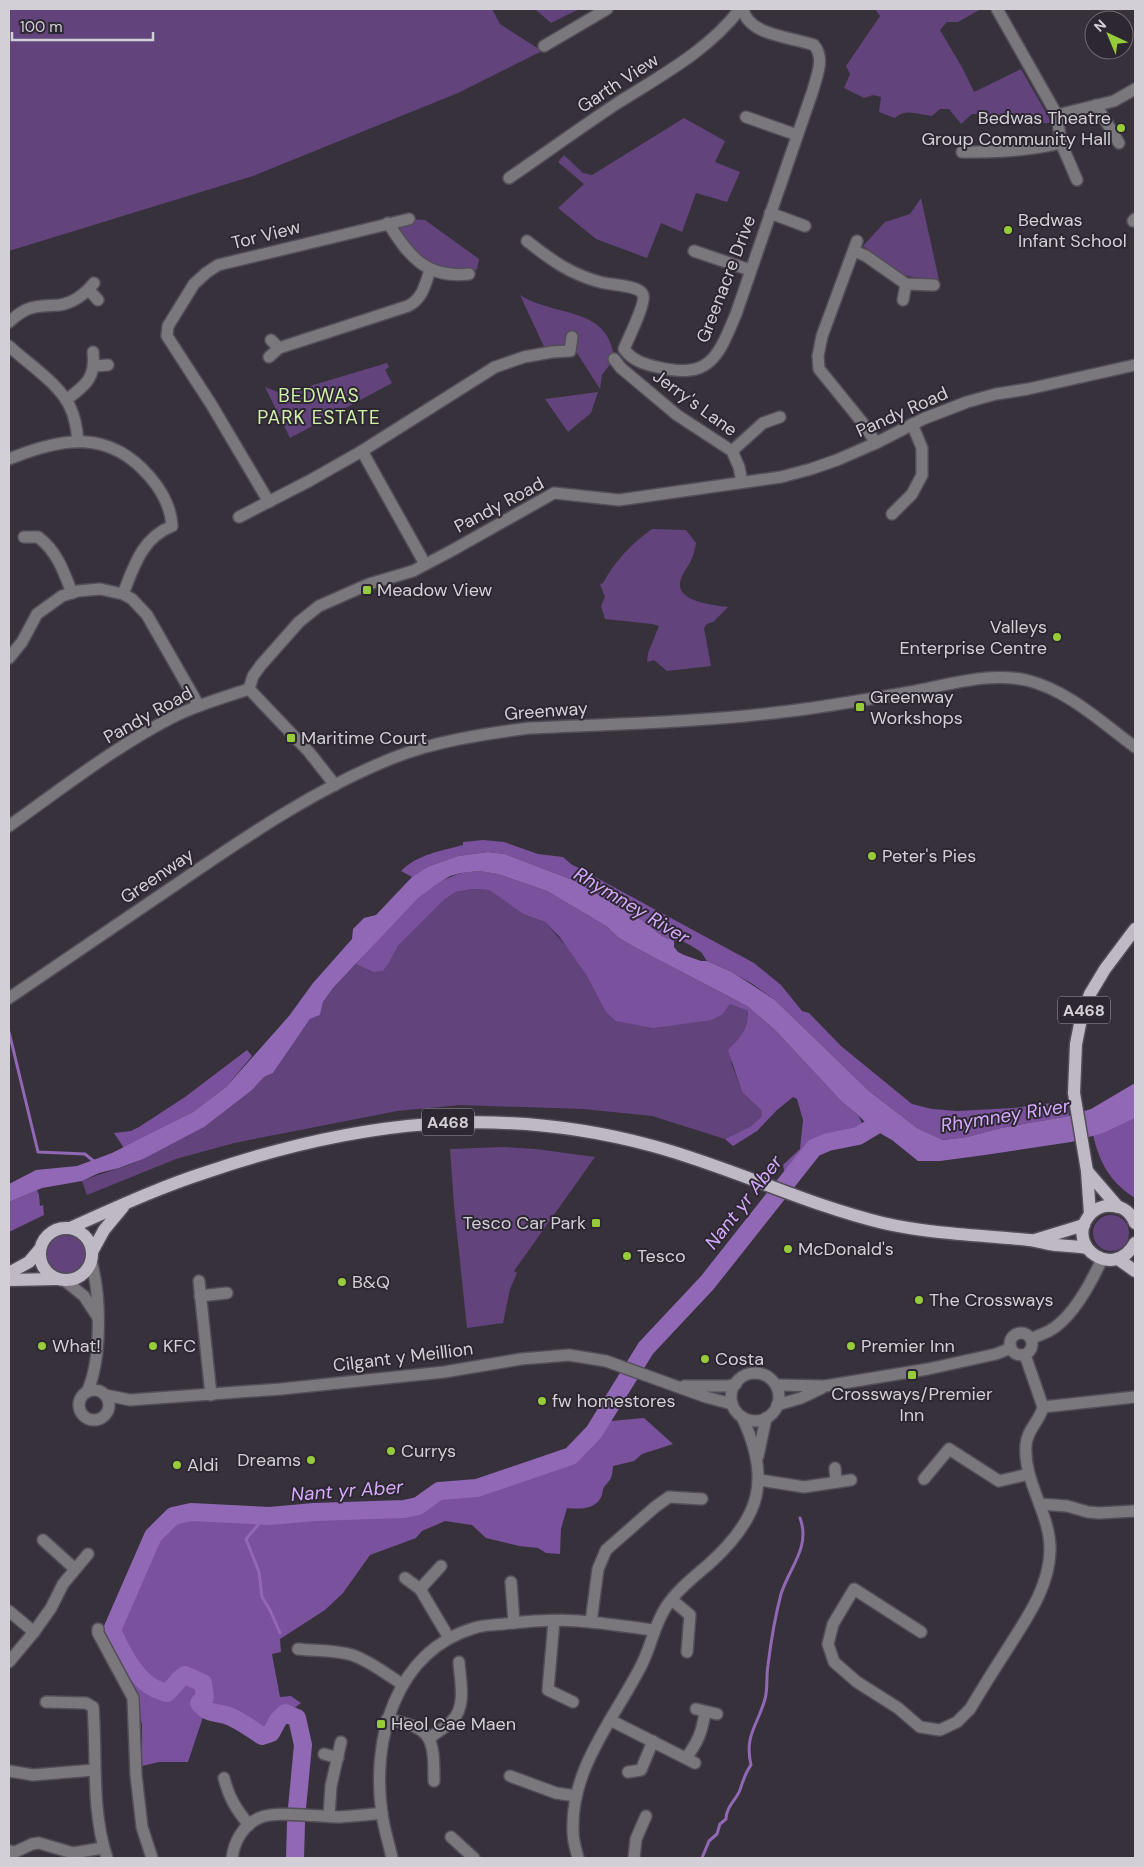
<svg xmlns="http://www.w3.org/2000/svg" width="1144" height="1867" viewBox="0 0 1144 1867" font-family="'DM Sans',sans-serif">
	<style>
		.green { fill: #62437c }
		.forest { fill: #7a519c }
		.water { fill: #9168b5 }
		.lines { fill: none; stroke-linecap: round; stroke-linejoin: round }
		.stream { stroke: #9168b5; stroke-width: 3 }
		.river { stroke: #9168b5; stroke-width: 18 }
		.minor-casing { stroke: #534d58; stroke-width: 14 }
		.major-casing { stroke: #534d58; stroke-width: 15 }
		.minor { stroke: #7a777d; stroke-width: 11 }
		.major { stroke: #bfb9c5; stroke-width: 12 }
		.poi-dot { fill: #96cc39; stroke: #2d2732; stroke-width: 2 }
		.labels { text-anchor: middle; stroke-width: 4; stroke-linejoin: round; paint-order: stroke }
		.shield { fill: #2d2732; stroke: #a19da6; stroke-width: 1 }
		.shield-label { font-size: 16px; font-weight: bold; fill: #d3cfd7 }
		.street-label { font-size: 18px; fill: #d3cfd7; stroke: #2d2732 }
		.poi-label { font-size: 18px; fill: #d3cfd7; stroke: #2d2732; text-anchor: start }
		.neighbourhood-label { font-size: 19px; letter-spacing: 1px; fill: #d1f1a9; stroke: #2d2732 }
		.water-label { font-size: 19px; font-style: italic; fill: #d6abfd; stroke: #2d2732 }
	</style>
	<rect width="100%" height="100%" fill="#37313c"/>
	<g class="green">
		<polygon points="9,9 492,9 500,24 542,51 458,93 253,176 9,251"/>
		<polygon points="535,9 579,9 551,23"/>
		<path d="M875,9h106l-23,13h-11l-7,8 23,39 11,23 47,-23 31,54h-10l-4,-2 -8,2 -25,-4 -10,2 -19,-7h-4l-11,10 -12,-15h-9l-8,7c-14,-2 -27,-8 -37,2l-16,-6 2,-15 -8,-2 -9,3 -20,-10 6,-14 -4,-8 34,-50z"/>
		<polygon points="684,118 725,141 715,162 740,172 727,202 696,193 682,232 661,223 647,258 596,239 558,208 584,184 558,162 564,155 583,173 592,175"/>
		<polygon points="921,198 939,280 933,281 903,275 863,246 885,222 910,214"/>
		<polygon points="409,219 425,220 479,259 477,269 469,274 430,270 388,223"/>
		<path d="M520,295c34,22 90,11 94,64l-12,16 -2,14 -23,-36 -7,-2 -23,2z"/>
		<polygon points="387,363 389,367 385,370 392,383 290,438 265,387 283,394"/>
		<polygon points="598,392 591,413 568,432 545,399"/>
		<path d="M652,529l34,1 10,13c-1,5 -2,11 -4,15 -3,8 -9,14 -11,21 -8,23 33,26 47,28l-15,15 -6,2 -3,4 7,38 -44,5 -13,-11 -7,2 1,-9 11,-27 -7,-2 -47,-5 -4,-13 4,-9 -5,-13 3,-1c12,-22 29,-40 49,-54z"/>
		<path d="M473,889l16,1 34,24 22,8 28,32 14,22 136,38 7,-10 18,7c-1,19 -9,34 -17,51l11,30 20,19v5l-11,10 -26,13 -73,-23 -69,-7 -123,-4 -63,6 -163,32 -58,16 -89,36 -5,-14c20,-9 42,-12 62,-23 36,-19 73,-46 108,-68l12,-13 9,-4 37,-54 10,-4 3,-13 10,-14 23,-24 17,8 17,-11 8,-15 47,-47 11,-7z"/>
		<polygon points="503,1147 536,1149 595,1157 514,1271 517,1273 510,1289 503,1323 467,1328 454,1205 450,1149"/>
		<circle cx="1111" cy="1233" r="18"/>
		<circle cx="66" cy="1255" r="20"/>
	</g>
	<g class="forest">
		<path d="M483,840l21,2 34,12 25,3 8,7 183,99 27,22 21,26 7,2 32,33 71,58 20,5 25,2 57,-3 53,-7 2,15 -68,12 -34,9 -24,3 -26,-12 -48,-37 -94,-91 -21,-15 -22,-13 -25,-11 -6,-9 -11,-7 -8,-4h-8l-12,-5 -20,-16 -69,-40 -68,-26 -17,-2 -30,4 -31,11 -15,10 -11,-6c17,-17 40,-20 62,-26v-3z"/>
		<path d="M479,871l19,3 49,17 59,35 13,12 19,11 109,57 28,24 67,72 16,13 4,8 -1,6 -47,12 -29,33 -2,-9 17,-16 3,-29 -6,-21 -4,-2 -16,13 -20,21 -24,15 -8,-7 26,-13 11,-10v-5l-20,-19 -14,-42c14,-14 19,-19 20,-39l-18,-7 -7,10 -11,6 -59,8 -37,-7 -10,-9 -19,-36 -28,-40 -14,-14 -22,-8 -34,-24 -16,-1 -17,3 -11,7 -47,47 -8,15 -7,10 -10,1 -17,-8c26,-29 59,-74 97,-88 8,-4 17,-4 26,-5z"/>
		<polygon points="247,1050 252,1056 226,1087 193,1112 124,1148 114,1133 131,1131 139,1127 185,1097"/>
		<path d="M1135,1118v80c-25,-16 -35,-34 -42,-63z"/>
		<polygon points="37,1190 39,1195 40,1206 43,1205 44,1215 9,1232 9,1202"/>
		<path d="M644,1418l29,26 -31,10 -8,7 -21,5c-1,12 -1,12 -9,21 -2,4 -1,8 -4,12 -7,11 -22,10 -33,9l-6,21 -1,25 -14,-1 -8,-5 -19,-2 -33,-8 -14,-13 -27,-4 -23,10 -6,7 -46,17 -27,38 -18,17 -45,29 1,13 -9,2 8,43 11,-1 10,7c-15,12 -21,12 -30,30l-9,3c-21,-14 -31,-20 -57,-25l-17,51h-29l-17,4v-41l-8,-35 -22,-60 41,-94 20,-20 18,-4 79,4 44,-4 90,-3 14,-3 21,-15 38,-3 94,-32 23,-24 6,-10z"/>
	</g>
	<polygon class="water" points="488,852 505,854 573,880 642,920 662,936 674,941 674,947 678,952 684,955 701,961 707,961 732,972 775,1000 869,1091 917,1128 943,1140 967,1137 1001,1128 1069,1116 1091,1109 1135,1083 1135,1118 1103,1133 1071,1142 985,1155 940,1161 918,1161 892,1140 871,1128 858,1115 842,1102 775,1030 747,1006 638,949 619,938 606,926 547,891 498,874 479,871 461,873 450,876 434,886 418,898 333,988 323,1002 320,1015 310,1019 273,1073 264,1077 252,1090 204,1127 143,1159 119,1168 99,1173 82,1181 42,1188 9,1202 9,1184 36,1170 77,1166 112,1153 193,1112 226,1087 289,1016 313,983 352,939 353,929 364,918 376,915 412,877 427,867 458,856"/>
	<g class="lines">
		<g class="stream">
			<polyline points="9,1032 38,1152 85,1154 96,1163"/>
			<polyline points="260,1516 258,1525 246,1539 259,1572 262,1597 270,1610 280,1633"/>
			<path d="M702,1858l7,-17 8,-7 3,-10 6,-5c0,-12 10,-19 14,-29 3,-9 5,-17 11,-25 -7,-30 7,-40 14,-66 3,-10 1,-23 3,-34 3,-24 7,-48 13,-71 8,-26 30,-47 19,-76"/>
		</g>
		<g class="river">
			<path d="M297,1808l6,-63 -6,-27 -12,-5 -7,7 -7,13 -9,3c-10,-7 -20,-14 -31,-19 -13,-6 -22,-1 -32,-14l6,-6 -2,-14 -18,-8c-8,5 -11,12 -18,18 -6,-2 -13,-4 -18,-8 -16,-11 -30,-38 -37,-55l41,-94 20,-20 18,-4 79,4 44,-4 90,-3 14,-3 21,-15 38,-3 94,-32 23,-24 52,-84 61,-65 107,-135 14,-6 30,-6 25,-15"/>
			<polyline points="295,1858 296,1823"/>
		</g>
		<defs>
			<g id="minor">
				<polyline points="997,9 1057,115 1114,101 1135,89"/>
				<polyline points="544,46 607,9"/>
				<polyline points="1096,105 1119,143"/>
				<polyline points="1057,115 1061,143 1077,180"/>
				<polyline points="746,117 797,135"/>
				<path d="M962,152c34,0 66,-1 99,-9"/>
				<path d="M509,178c35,-24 71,-50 107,-74 44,-28 92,-53 124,-95"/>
				<polyline points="770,213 805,226"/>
				<polyline points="1133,221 1135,219"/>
				<path d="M388,223c21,33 38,56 81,51"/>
				<path d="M527,241c24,19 43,33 73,41 10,3 40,3 43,13 3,8 -15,44 -19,54 9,12 20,15 33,18 53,13 61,-10 79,-53l77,-224c4,-15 12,-32 1,-45 -21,-8 -66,-9 -71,-36"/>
				<polyline points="857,241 822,336 818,356 819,369 862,422 876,443"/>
				<polyline points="694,251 750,270"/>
				<polyline points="854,251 866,256 906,284 934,285"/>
				<polyline points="89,290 98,300"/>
				<polyline points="903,300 906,284"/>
				<path d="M9,322c6,-5 11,-10 19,-13 10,-4 20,-3 31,-4 14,-2 26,-11 35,-22"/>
				<path d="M271,340l8,8 129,-42c15,-8 17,-21 22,-36"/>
				<path d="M9,346c18,17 51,38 61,61 5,10 7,23 8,34"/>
				<polyline points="269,357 279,348"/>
				<polyline points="614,359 621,368 677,415 732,451 739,467 742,482"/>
				<polyline points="95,366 108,365"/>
				<path d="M66,400c20,-15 30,-22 27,-48"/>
				<polyline points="362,451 425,564"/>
				<polyline points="732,451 763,423 780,417"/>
				<path d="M9,459c53,-22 100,-30 141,18 12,14 21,30 22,49 -30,12 -38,40 -49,68"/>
				<polyline points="269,502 211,404 167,336 168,326 194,284 206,273 218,265 409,219"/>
				<polyline points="892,514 912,494 922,475 922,448 912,424"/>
				<polyline points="239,517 309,481 362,451 495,367 524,357 552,352 570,351 572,337"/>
				<path d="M24,537h14c19,14 26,35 34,56"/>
				<polyline points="9,658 22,642 37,614 62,596 78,591 100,589 123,594 132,599 147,615 199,706"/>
				<polyline points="249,689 253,676 261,665 299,622 319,606 369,584 413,571 451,551 554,493 619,500 781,477 811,469 837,460 876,443 923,419 967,402 996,394 1028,389 1135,365"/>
				<polyline points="249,689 309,752 335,785"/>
				<path d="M9,826c52,-37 111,-83 168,-111 23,-11 48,-18 72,-26"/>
				<path d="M9,998c59,-40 119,-81 178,-121 66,-45 131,-89 206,-119 42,-17 91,-24 136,-30 87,-4 174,-6 261,-17 40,-5 80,-12 120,-19 38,-7 77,-20 116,-12 42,10 75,42 109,67"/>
				<polyline points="64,1280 84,1296 97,1316"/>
				<polyline points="199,1281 211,1395"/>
				<polyline points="200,1296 227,1293"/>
				<circle cx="1021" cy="1344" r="11"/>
				<path d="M1031,1339c6,-3 12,-5 18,-8 24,-13 42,-48 53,-72"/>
				<circle cx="755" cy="1397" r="24"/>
				<polyline points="776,1385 825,1386 928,1369 996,1354 1011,1348"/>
				<polyline points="684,1386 727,1386 736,1384"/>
				<circle cx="94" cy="1405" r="15"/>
				<path d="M87,1392c15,-33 14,-96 4,-131"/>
				<polyline points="105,1395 130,1400 281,1389 444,1372 521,1359 569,1355 606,1361 706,1397 732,1404"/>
				<polyline points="777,1405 801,1398 822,1388"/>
				<polyline points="1043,1407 1135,1397"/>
				<polyline points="758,1456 766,1418"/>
				<polyline points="835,1468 836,1482"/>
				<polyline points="924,1479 949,1449 999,1481 1029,1474"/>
				<polyline points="760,1480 804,1487 851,1480"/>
				<polyline points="1040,1504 1067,1506 1088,1512 1099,1513 1135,1511"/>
				<polyline points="43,1540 75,1569"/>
				<polyline points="405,1578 420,1589 449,1638"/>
				<polyline points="511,1582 514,1623"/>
				<polyline points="420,1589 441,1566"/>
				<polyline points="672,1600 690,1615 687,1652"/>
				<polyline points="9,1611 34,1632"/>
				<polyline points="554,1621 548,1690 573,1702"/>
				<polyline points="591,1622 598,1569 606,1550 655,1507 669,1497 702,1499"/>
				<polyline points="98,1629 98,1633 133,1698 136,1775 142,1827 152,1858"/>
				<path d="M921,1632l-67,-43 -21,35 -5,20 6,18 23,20 41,26 22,19 20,3 17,-8 13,-13c12,-20 25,-41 38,-61 18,-29 41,-60 42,-97 1,-37 -27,-69 -24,-106 1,-16 14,-24 17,-38l-18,-52"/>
				<path d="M298,1649c18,2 37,1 54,6 18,6 34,19 50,29"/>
				<polyline points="9,1662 34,1632 51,1608 63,1584 88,1554"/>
				<path d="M46,1702l40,1 7,4c4,50 -2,103 14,151"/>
				<polyline points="696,1709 717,1714"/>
				<path d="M387,1719c45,9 47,17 47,62"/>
				<polyline points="610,1720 695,1763"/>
				<path d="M430,1738c7,-6 16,-11 22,-17 15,-15 8,-41 7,-59"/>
				<polyline points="324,1754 338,1758"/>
				<path d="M686,1758c12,-16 16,-26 19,-46"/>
				<polyline points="9,1771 33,1775 94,1770"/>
				<polyline points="628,1772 641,1770 653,1741"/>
				<polyline points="510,1776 556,1793 576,1796"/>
				<path d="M224,1778c5,20 12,31 25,47"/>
				<polyline points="329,1816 331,1786 341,1742"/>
				<polyline points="451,1837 474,1858"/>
				<polyline points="9,1851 15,1852 32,1844 39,1843 73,1853 103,1848"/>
				<path d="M232,1858c2,-16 11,-33 27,-40 15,-8 61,-1 80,-1 15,-1 29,-2 43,-4"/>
				<path d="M392,1858c-3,-14 -8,-29 -10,-44 -11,-74 13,-162 92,-186 9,-3 20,-3 30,-4 24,-3 51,-5 75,-3 25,2 50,6 75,9"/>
				<path d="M578,1858c-2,-8 -5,-17 -5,-26 -3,-63 41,-113 68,-166 10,-19 13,-41 25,-59 11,-17 28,-30 43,-43 51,-46 63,-84 33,-147"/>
				<polyline points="634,1858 636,1839 646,1816"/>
			</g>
			<g id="major">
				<polyline points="1087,1171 1118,1207"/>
				<polyline points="1090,1214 1087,1171 1074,1093 1076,1044 1081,1019 1090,994 1105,969 1135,929"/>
				<path d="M1135,1223c-4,-10 -12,-17 -23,-17 -9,-1 -18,3 -24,11 -22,30 26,64 47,26"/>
				<path d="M70,1228c45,-20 90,-41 137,-56 150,-51 291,-68 446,-26 78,21 151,58 230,77 48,11 97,12 146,17 9,1 17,4 26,5 11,1 21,1 32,3"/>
				<circle cx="66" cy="1254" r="26"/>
				<polyline points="1035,1240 1084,1225"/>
				<polyline points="92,1252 104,1230 123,1207"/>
				<polyline points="1118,1259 1135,1271"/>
				<polyline points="9,1273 29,1262 40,1249"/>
				<polyline points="9,1280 57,1279"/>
			</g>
		</defs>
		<use href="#minor" class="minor-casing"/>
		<use href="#major" class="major-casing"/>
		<use href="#minor" class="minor"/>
		<use href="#major" class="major"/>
	</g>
	<g class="poi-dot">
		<circle cx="1121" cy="128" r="5"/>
		<circle cx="1008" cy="230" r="5"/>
		<rect x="362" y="585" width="10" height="10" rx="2.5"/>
		<circle cx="1057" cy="637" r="5"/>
		<rect x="855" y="702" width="10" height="10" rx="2.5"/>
		<rect x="286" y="733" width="10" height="10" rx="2.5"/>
		<circle cx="872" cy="856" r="5"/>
		<rect x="591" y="1218" width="10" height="10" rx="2.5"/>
		<circle cx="788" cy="1249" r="5"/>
		<circle cx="627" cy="1256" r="5"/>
		<circle cx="342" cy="1282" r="5"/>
		<circle cx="919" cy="1300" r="5"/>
		<circle cx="42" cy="1346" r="5"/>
		<circle cx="153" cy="1346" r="5"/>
		<circle cx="851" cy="1346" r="5"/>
		<circle cx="705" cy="1359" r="5"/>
		<rect x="907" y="1370" width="10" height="10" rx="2.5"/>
		<circle cx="542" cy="1401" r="5"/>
		<circle cx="391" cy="1451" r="5"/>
		<circle cx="311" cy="1460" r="5"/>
		<circle cx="177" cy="1465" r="5"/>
		<rect x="376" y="1719" width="10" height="10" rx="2.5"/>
	</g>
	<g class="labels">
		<g class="shield">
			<rect x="1058" y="996.5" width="52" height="27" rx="4"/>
			<rect x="422" y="1108.5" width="52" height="27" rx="4"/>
		</g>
		<g class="shield-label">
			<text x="1084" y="1016">A468</text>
			<text x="448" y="1128">A468</text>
		</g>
		<g class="street-label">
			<text transform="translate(618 83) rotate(-33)" y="6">Garth View</text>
			<text transform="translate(266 235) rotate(-14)" y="6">Tor View</text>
			<text transform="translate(726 279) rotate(-69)" y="6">Greenacre Drive</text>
			<text transform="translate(695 403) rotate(36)" y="6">Jerry's Lane</text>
			<text transform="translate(902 412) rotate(-24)" y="6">Pandy Road</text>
			<text transform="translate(499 505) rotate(-28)" y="6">Pandy Road</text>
			<text transform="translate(546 711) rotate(-4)" y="6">Greenway</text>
			<text transform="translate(148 715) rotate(-29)" y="6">Pandy Road</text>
			<text transform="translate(157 876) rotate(-34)" y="6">Greenway</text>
			<text transform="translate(403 1357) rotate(-7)" y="6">Cilgant y Meillion</text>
		</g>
		<g class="poi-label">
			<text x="1111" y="124" text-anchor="end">Bedwas Theatre<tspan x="1111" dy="21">Group Community Hall</tspan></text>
			<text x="1018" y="226">Bedwas<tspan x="1018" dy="21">Infant School</tspan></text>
			<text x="377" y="596">Meadow View</text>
			<text x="1047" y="633" text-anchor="end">Valleys<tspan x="1047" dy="21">Enterprise Centre</tspan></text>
			<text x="870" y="703">Greenway<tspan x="870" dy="21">Workshops</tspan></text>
			<text x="301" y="744">Maritime Court</text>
			<text x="882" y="862">Peter's Pies</text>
			<text x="586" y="1229" text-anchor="end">Tesco Car Park</text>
			<text x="798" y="1255">McDonald's</text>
			<text x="637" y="1262">Tesco</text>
			<text x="352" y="1288">B&amp;Q</text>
			<text x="929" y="1306">The Crossways</text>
			<text x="52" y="1352">What!</text>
			<text x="163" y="1352">KFC</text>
			<text x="861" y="1352">Premier Inn</text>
			<text x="715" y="1365">Costa</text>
			<text x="912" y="1400" text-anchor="middle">Crossways/Premier<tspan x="912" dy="21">Inn</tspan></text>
			<text x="552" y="1407">fw homestores</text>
			<text x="401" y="1457">Currys</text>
			<text x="301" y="1466" text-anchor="end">Dreams</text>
			<text x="187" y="1471">Aldi</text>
			<text x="391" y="1730">Heol Cae Maen</text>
		</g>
		<g class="neighbourhood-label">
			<text x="319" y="402">BEDWAS<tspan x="319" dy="22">PARK ESTATE</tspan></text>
		</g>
		<g class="water-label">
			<text transform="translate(632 905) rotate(31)" y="7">Rhymney River</text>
			<text transform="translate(1005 1115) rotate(-9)" y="7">Rhymney River</text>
			<text transform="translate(743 1202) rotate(-52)" y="7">Nant yr Aber</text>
			<text transform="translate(347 1490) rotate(-4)" y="7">Nant yr Aber</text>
		</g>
	</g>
	<rect width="1144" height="1867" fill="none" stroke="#d3cfd7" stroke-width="20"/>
	<g transform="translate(1109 35) rotate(316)"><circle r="24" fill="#2d2732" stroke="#6f6a74"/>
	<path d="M0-4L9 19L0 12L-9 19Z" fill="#96cc39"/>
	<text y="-8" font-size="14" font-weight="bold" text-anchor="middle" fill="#d3cfd7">N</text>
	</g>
	<path d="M12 32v8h141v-8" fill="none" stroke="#d3cfd7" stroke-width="2.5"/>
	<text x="20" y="32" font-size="15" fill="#d3cfd7" stroke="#2d2732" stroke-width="4" paint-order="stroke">100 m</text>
</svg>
